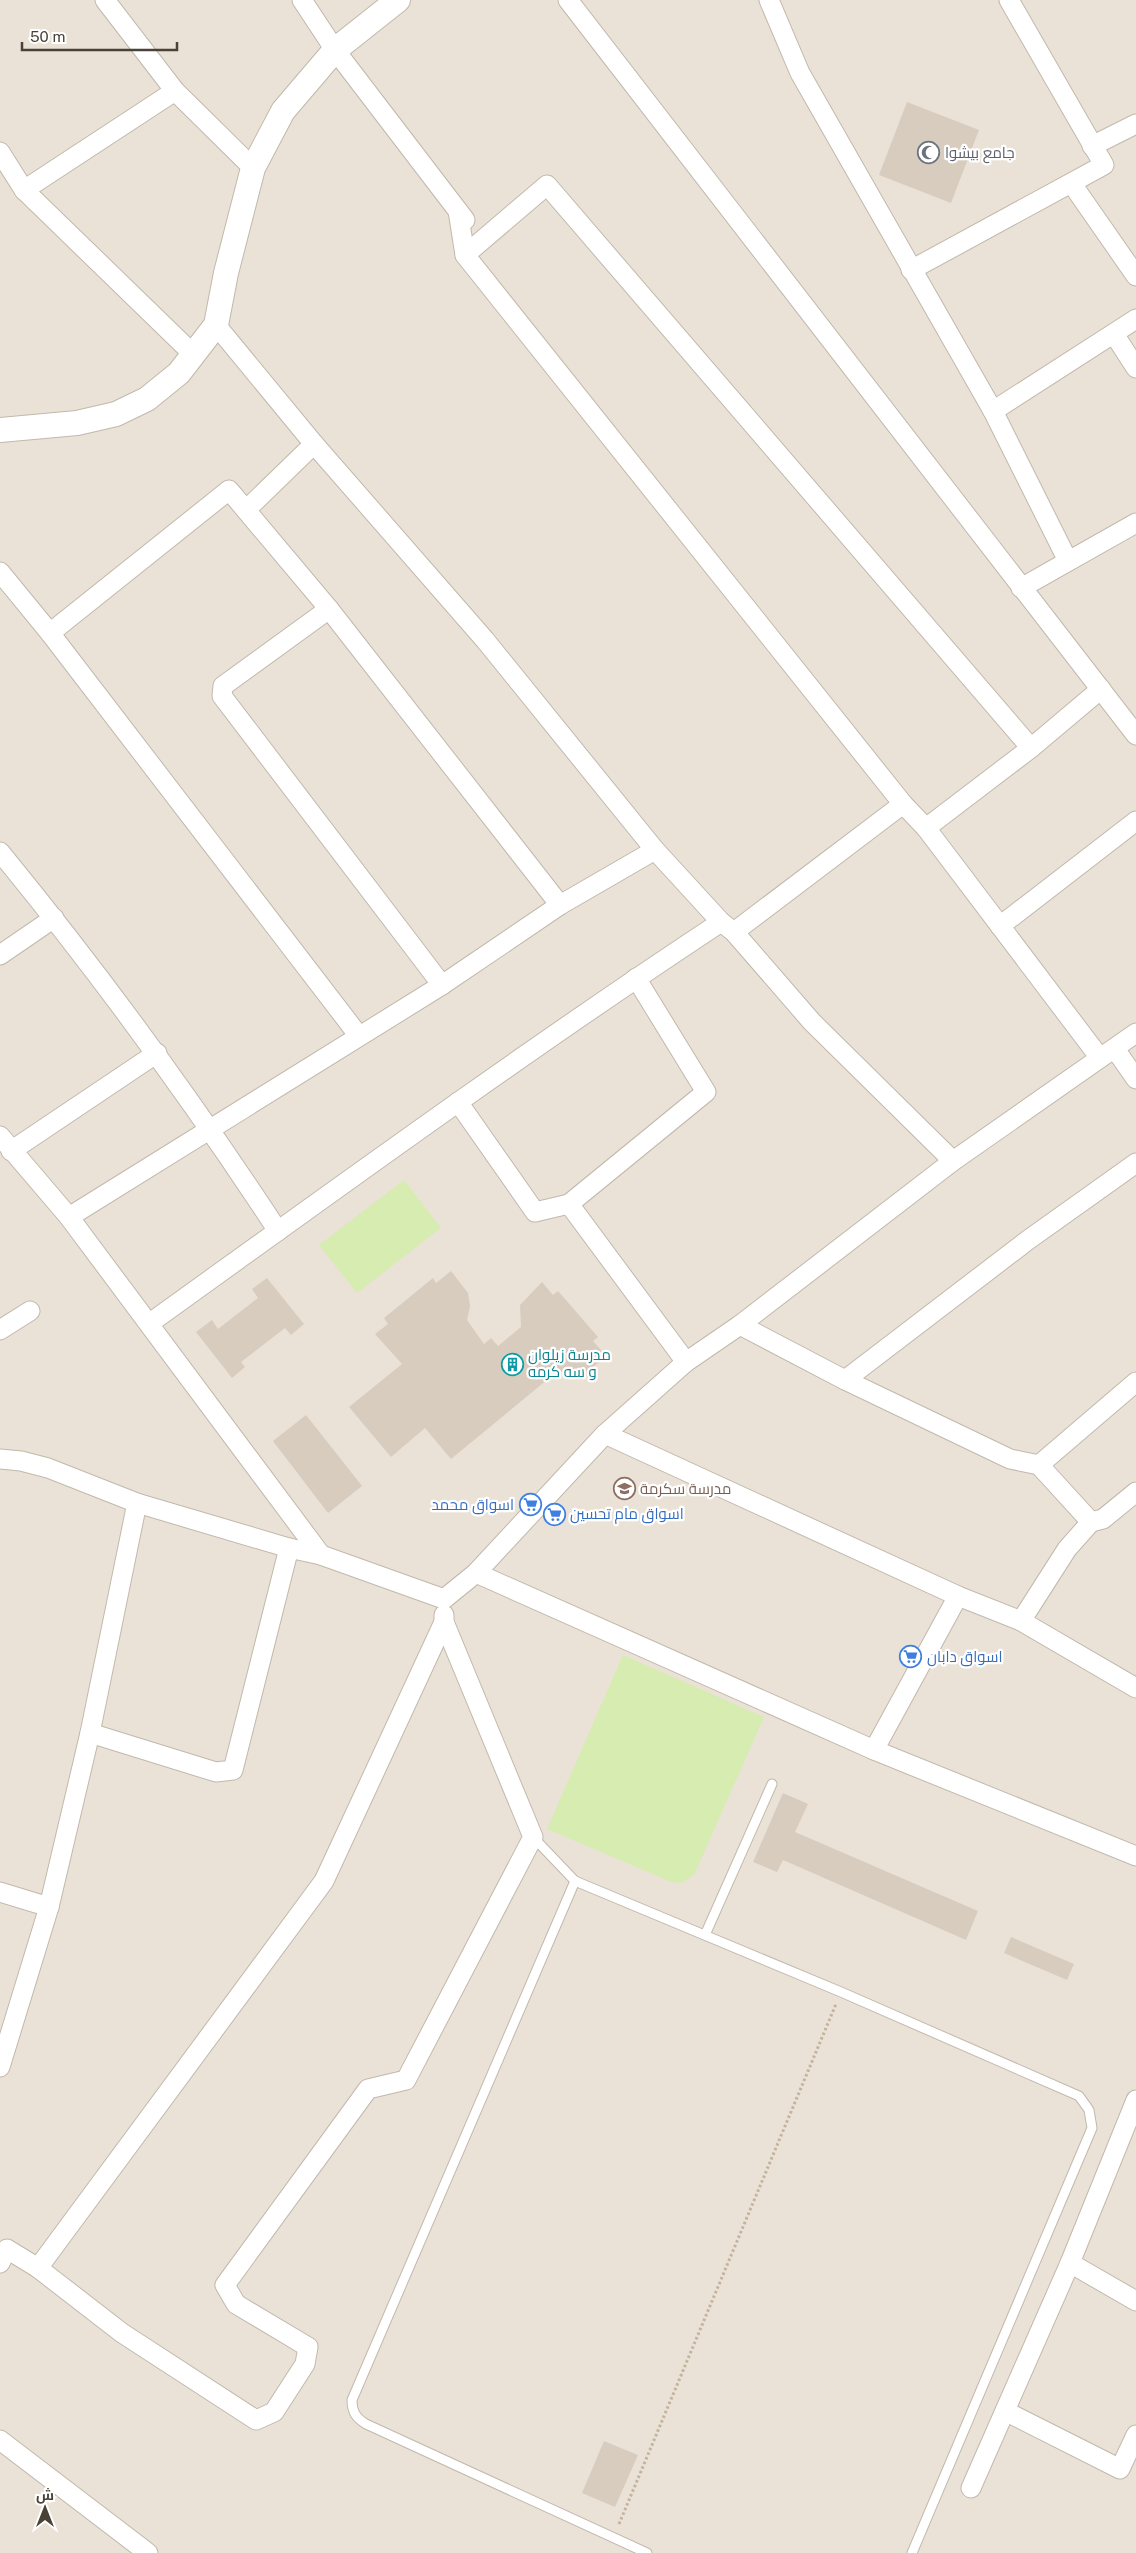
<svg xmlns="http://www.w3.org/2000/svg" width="1136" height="2553" viewBox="0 0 1136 2553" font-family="'Public Sans',Cairo,sans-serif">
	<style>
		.residential { fill: #eae2d7 }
		.green { fill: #d6ecb1 }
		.building { fill: #d8ccbe }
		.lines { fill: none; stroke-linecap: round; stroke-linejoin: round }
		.service-casing { stroke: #c2b8ab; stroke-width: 11 }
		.minor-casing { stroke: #c2b8ab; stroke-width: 21 }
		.tertiary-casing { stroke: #c2b8ab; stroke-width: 26 }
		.path { stroke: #c4b39c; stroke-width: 3; stroke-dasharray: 2.5 2.5; stroke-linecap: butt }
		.service { stroke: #fff; stroke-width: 9 }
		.minor { stroke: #fff; stroke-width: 19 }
		.tertiary { stroke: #fff; stroke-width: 24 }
		.labels { text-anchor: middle; stroke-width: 4.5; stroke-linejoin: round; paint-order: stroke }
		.worship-label { font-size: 15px; fill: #5b616d; stroke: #fff; text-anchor: start }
		.culture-label { font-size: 15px; fill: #0d838f; stroke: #fff; text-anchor: start }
		.education-label { font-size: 15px; fill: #785e54; stroke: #fff; text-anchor: start }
		.shop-label { font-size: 15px; fill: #366cbe; stroke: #fff; text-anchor: start }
	</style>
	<rect width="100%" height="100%" fill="#f5f1ea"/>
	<rect class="residential" x="0" y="0" width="1136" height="2553"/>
	<g class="green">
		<polygon points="404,1180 441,1228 357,1293 319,1245"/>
		<polygon points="623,1655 764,1717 694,1875 681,1883 671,1882 547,1829"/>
	</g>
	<g class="building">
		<polygon points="907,102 979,130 951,203 879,175"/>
		<polygon points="451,1271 468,1293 470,1306 467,1320 484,1344 491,1338 498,1346 521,1327 520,1305 542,1282 553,1295 558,1291 598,1337 593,1341 607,1357 578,1377 568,1377 559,1370 451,1459 425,1428 391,1457 349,1407 402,1364 375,1334 388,1324 384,1318 433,1278 436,1283"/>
		<polygon points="267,1278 304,1324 291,1335 285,1328 241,1362 245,1367 232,1378 196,1332 212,1320 218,1329 227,1322 258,1298 252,1289"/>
		<polygon points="306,1415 362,1486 328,1513 273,1441"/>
		<polygon points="783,1793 808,1804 795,1832 978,1911 966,1940 783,1860 777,1872 753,1862"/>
		<polygon points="1011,1937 1074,1964 1067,1980 1004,1953"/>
		<polygon points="604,2441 638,2455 615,2507 582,2493"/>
	</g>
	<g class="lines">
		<defs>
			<g id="service">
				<polyline points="533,1837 575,1881 841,1992 1079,2096 1089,2110 1092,2128 912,2553"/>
				<path d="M575,1881l-223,519c0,12 4,18 14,24l281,129"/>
				<polyline points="705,1935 772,1784"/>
			</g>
			<g id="minor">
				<polyline points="105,0 175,91 253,168"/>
				<polyline points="302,0 335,50 465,220"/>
				<polyline points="568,0 1136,735"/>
				<polyline points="769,0 800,73 993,411 1068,561"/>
				<polyline points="1092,146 1136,124"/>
				<polyline points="0,152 24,190 194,355"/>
				<polyline points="1072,184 1136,276"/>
				<polyline points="24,190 175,91"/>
				<polyline points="458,211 465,255 903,804 926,828 1100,1058"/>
				<polyline points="465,255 547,185 1031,748"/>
				<polyline points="911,270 1104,165 1009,0"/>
				<polyline points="216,325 314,444 485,640 655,850 721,922 734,932 812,1022 953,1161"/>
				<polyline points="1114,334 1136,368"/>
				<polyline points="993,411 1136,319"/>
				<polyline points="246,510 314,444"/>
				<polyline points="0,572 50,633 359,1036"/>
				<polyline points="1021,588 1136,523"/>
				<polyline points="329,609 223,686 222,696 442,985"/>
				<polyline points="50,633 229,490 329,609 560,905"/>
				<polyline points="926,828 1031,748 1101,689"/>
				<path d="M0,852c100,122 192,248 278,379"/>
				<polyline points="1000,926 1136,821"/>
				<polyline points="734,932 903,804"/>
				<polyline points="0,955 54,918"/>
				<polyline points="1115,1049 1136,1079"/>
				<polyline points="458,1102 535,1212 569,1204 706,1092 636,978"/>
				<polyline points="0,1136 69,1217 321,1555"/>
				<polyline points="11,1151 157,1053"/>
				<polyline points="569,1204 686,1362"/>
				<polyline points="69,1217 442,985 560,905 655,850"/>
				<path d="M150,1323c189,-136 377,-273 571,-401"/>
				<polyline points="740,1325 845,1380 1010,1459 1039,1465 1136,1382"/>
				<polyline points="0,1330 30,1311"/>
				<polyline points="845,1380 1028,1240 1136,1163"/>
				<polyline points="605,1434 958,1596 1021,1621 1136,1688"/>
				<polyline points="0,1459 21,1461 48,1468 137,1503 289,1548 321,1555 444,1599"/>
				<polyline points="1039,1465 1091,1522 1103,1519 1136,1492"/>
				<polyline points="476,1573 874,1750 1136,1856"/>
				<polyline points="444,1599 476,1573 605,1434 686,1362 740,1325 953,1161 1136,1033"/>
				<polyline points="1021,1621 1067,1549 1091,1522"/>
				<polyline points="90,1733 216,1772 233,1770 289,1548"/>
				<polyline points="874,1750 958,1596"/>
				<polyline points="0,1892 49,1907"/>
				<polyline points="0,2067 49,1907 90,1733 137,1503"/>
				<polyline points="0,2263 7,2249 38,2268 324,1881 444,1622 444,1615"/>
				<polyline points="1070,2263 1136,2301"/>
				<polyline points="38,2268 122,2333 256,2420 274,2412 305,2364 308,2347 236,2304 225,2285 368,2089 406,2080 533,1837 444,1622"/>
				<polyline points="1005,2411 1120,2469 1136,2435"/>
				<polyline points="0,2440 148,2553"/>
				<polyline points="971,2488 1070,2263 1136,2100"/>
			</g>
			<polyline id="tertiary" points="0,430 77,423 116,414 147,399 179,373 216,325 226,273 253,168 283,111 335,50 398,0"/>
		</defs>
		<use href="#service" class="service-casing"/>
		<use href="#minor" class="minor-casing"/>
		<use href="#tertiary" class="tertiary-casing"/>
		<polyline class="path" points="619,2524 836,2004"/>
		<use href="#service" class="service"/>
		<use href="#minor" class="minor"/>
		<use href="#tertiary" class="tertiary"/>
	</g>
	<defs>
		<symbol id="mosque-ring" viewBox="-11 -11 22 22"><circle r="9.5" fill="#fff" stroke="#6b7280" stroke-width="1.5"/><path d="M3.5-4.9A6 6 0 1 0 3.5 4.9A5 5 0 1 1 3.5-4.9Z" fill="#6b7280"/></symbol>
		<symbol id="building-ring" viewBox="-11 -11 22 22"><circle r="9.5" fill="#fff" stroke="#0f9aa8" stroke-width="1.5"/><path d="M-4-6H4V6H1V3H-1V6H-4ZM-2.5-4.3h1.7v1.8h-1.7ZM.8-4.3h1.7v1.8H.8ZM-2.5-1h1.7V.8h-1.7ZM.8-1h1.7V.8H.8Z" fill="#0f9aa8"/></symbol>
		<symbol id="school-ring" viewBox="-11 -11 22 22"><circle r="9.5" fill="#fff" stroke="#8d6e63" stroke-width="1.5"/><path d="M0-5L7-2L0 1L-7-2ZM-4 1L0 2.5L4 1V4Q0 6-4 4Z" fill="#8d6e63"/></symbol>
		<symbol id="supermarket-ring" viewBox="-11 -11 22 22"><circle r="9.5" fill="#fff" stroke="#3f7fe0" stroke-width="1.5"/><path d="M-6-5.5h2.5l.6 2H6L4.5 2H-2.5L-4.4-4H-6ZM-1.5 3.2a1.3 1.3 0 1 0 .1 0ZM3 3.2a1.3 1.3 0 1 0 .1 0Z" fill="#3f7fe0"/></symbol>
	</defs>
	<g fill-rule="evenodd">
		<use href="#mosque-ring" x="916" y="140" width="25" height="25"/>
		<use href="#building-ring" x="500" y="1352" width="25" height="25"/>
		<use href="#school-ring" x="612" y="1476" width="25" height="25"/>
		<use href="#supermarket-ring" x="518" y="1492" width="25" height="25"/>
		<use href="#supermarket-ring" x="542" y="1502" width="25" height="25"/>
		<use href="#supermarket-ring" x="898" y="1644" width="25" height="25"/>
	</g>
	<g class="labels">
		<g class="worship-label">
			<text x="945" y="158">جامع بيشوا</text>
		</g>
		<g class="culture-label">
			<text x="528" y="1360">مدرسة زيلوان<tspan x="528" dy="17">و سه كرمه</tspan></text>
		</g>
		<g class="education-label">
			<text x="640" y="1494">مدرسة سكرمة</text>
		</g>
		<g class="shop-label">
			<text x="514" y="1510" text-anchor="end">اسواق محمد</text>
			<text x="570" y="1519">اسواق مام تحسين</text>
			<text x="927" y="1662">اسواق دابان</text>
		</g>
	</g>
	<g transform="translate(45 2508)" stroke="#ffffff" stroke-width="4" paint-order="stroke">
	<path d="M0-4L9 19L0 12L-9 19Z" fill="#4a4137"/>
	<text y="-8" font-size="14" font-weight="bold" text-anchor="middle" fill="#4a4137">ش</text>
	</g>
	<path d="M22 42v8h155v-8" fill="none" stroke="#4a4137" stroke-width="2.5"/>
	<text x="30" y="42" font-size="15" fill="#4a4137" stroke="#ffffff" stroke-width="4" paint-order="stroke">50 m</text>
</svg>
